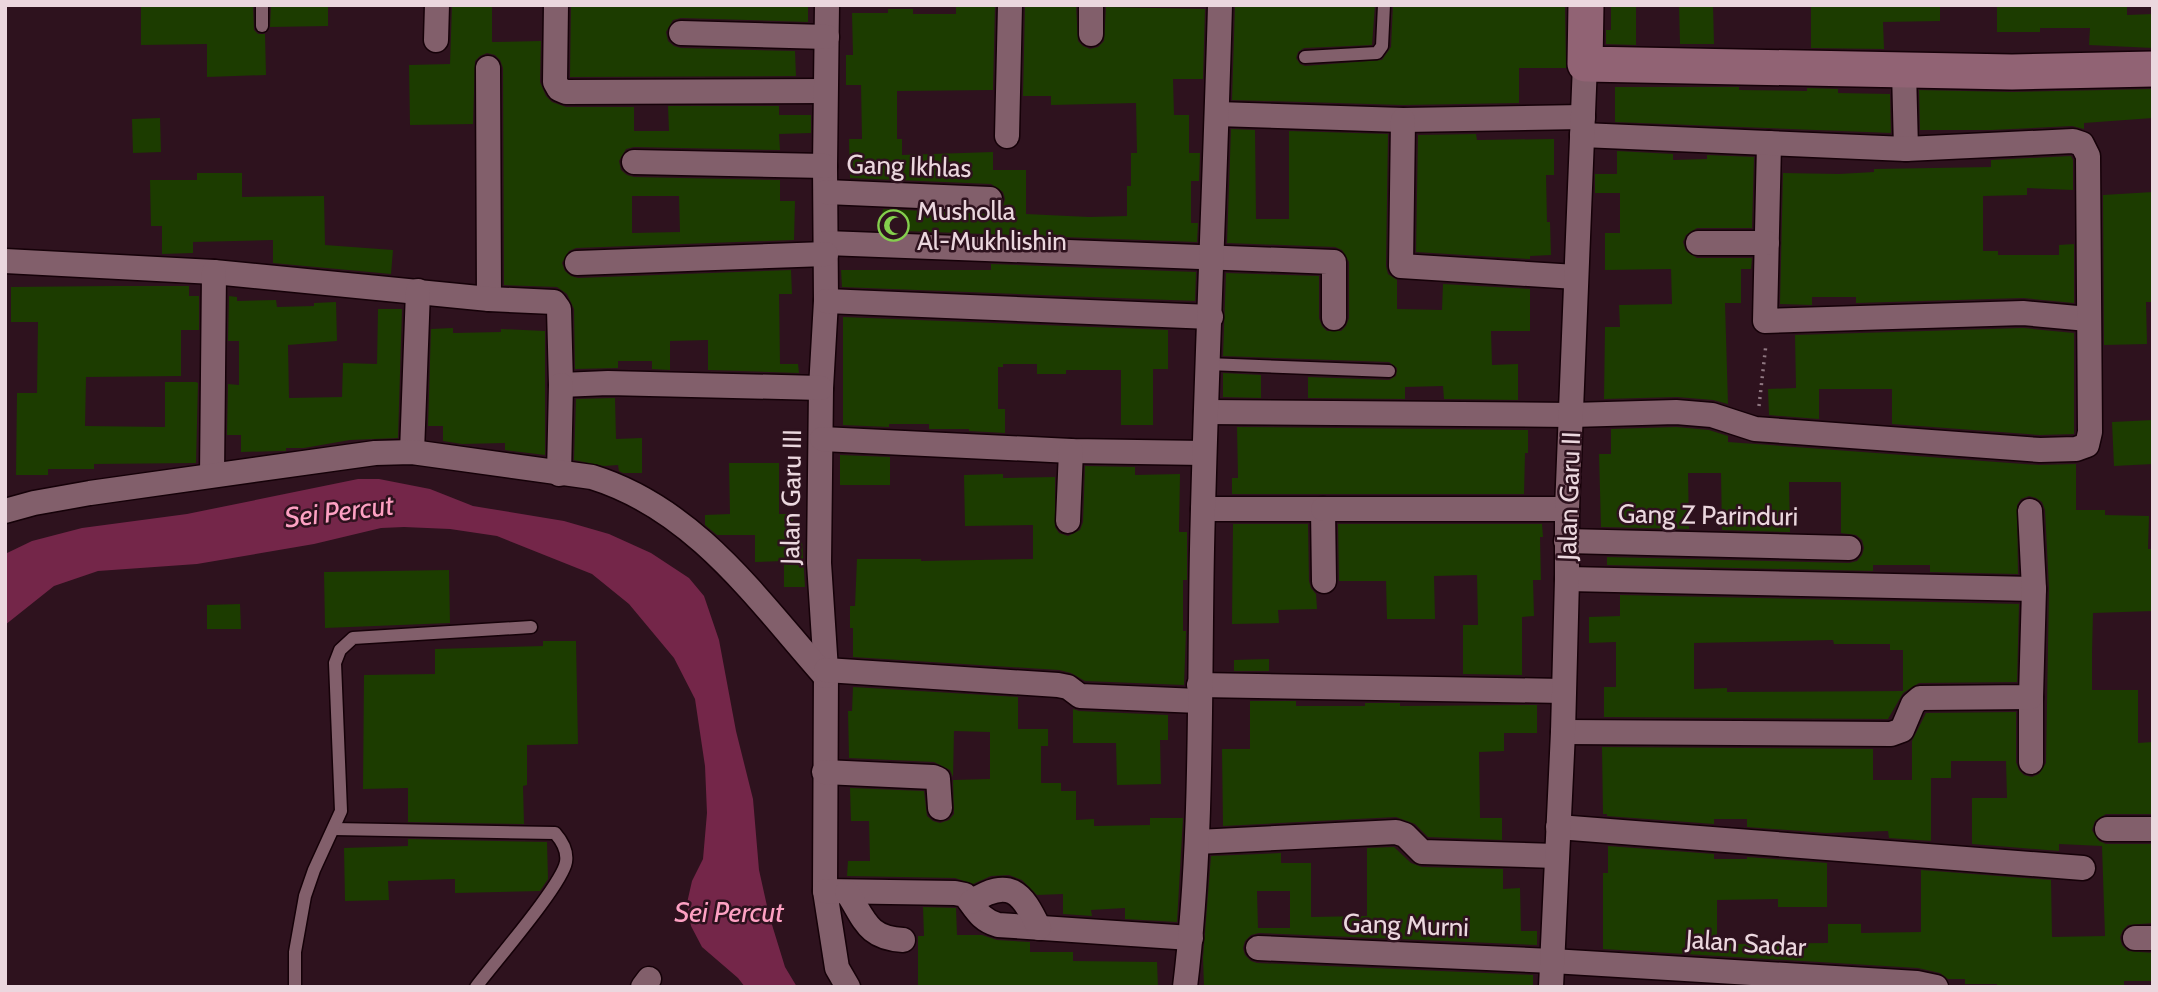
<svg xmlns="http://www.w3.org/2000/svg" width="2158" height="992" viewBox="0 0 2158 992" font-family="Cabin,sans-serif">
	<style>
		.water { fill: #742649 }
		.building { fill: #1c3c00; fill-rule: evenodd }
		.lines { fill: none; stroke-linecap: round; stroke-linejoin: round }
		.lane-casing { stroke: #150108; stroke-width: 15 }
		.street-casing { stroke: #150108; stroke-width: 27 }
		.secondary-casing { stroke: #150108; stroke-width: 38 }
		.path { stroke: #907882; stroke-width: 3.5; stroke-dasharray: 2 5; stroke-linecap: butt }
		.lane { stroke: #825f6b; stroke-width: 12 }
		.street { stroke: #825f6b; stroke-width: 24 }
		.secondary { stroke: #916374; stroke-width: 35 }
		.labels { text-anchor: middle; stroke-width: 5; stroke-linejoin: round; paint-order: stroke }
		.street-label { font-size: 26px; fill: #ebd7de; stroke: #2e121e }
		.poi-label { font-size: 26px; fill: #ebd7de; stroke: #2e121e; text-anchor: start }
		.water-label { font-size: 28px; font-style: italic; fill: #fda1c3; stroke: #2e121e }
	</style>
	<rect width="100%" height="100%" fill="#2e121e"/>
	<polygon class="water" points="358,479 379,479 430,489 473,506 564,521 609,534 651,553 689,578 704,596 719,640 736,731 753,799 759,870 769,915 785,967 797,987 745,987 738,978 702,947 691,926 687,903 692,881 703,859 707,813 705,766 695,699 674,658 629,604 592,574 497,536 450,529 404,527 381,528 314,544 197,564 98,571 54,586 5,625 5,554 32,541 82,528 187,514"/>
	<g class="building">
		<polygon points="141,5 253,5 254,30 258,34 265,34 266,75 207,77 207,44 141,45"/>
		<polygon points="271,5 328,5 328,26 270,27"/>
		<path d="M452,5h40v37l49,-1 -1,41 6,14 6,6 14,5h68v24h35l-1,-25h111v9h32v18l-32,1 1,16 -146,-3 -8,2 -7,12 2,9 6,5 7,2 146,3v21h15l-1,39 -218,8 -7,3 -7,12 3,8 6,5 7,2 213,-8 1,24h-13l1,70h18l1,9 -91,-3v-30l-38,1v29l-18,-1v-8h-34v7l-43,1 -1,-60 -7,-15 -10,-7 -53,-2 -1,-217 -3,-8 -5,-5 -8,-2 -7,3 -5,5 -2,63 -63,1 -1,-60 41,-1zM632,196h47l1,36 -48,1z"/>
		<polygon points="571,5 808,5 808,22 681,18 673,20 666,32 668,41 674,46 681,48 795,51 796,76 570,77"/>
		<polygon points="956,5 995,5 993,90 897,91 897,139 902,139 902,155 993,152 993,170 1026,170 1026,214 1089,217 1127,216 1127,186 1131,186 1131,153 1137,153 1136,103 1051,105 1051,96 1023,96 1025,5 1076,5 1078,41 1083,46 1090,49 1098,47 1104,41 1106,7 1205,9 1203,79 1173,79 1174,115 1189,115 1189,153 1200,153 1199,181 1191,181 1191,223 1198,223 1197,242 879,230 883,209 989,214 997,212 1003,206 1005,199 1003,192 991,184 850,178 849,139 862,139 861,85 846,85 846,55 853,55 852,13 888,13 888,9 913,9 913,14 956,14"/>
		<polygon points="1235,5 1375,5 1372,45 1304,48 1298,52 1296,58 1300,64 1305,66 1382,60 1391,47 1393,5 1565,5 1566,68 1519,68 1519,103 1403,105 1232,100"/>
		<polygon points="1611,5 1636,5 1636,45 1606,44 1606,30 1611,30"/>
		<polygon points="1679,5 1713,5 1714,44 1680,44"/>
		<polygon points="1811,5 1940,5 1940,21 1883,22 1884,49 1811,48"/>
		<polygon points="1997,5 2127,5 2127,15 2153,14 2153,48 2089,45 2090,28 2040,28 2040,32 1997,32"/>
		<polygon points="1615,87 1739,87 1739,90 1807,91 1807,88 1838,89 1838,93 1890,94 1891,133 1615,122"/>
		<polygon points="2153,89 2153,118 2084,123 2084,129 2072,126 1991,130 1920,130 1919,90 2012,92"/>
		<polygon points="160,118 161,152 133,153 132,119"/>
		<polygon points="1231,129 1255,130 1256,219 1289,219 1289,131 1388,134 1386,266 1388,274 1397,280 1397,309 1442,310 1443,284 1530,289 1530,331 1491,331 1492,365 1518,364 1518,400 1444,399 1443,386 1405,387 1405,399 1308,398 1308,377 1389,380 1396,376 1397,368 1389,362 1223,356 1226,273 1319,276 1319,318 1322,326 1327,331 1341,331 1346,326 1349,318 1349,262 1342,250 1335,247 1227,243"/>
		<polygon points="1476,134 1477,140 1554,139 1554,175 1546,175 1547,222 1550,222 1551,255 1530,256 1530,259 1416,252 1418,135"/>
		<polygon points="1617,151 1673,154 1673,160 1707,159 1707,155 1754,157 1752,228 1697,228 1686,235 1683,242 1686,251 1697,258 1752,258 1751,269 1741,269 1741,303 1725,303 1728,404 1713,400 1677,397 1604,399 1605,327 1620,327 1619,305 1672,304 1671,269 1605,270 1605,233 1620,233 1620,193 1595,193 1595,174 1617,174"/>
		<polygon points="2071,156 2073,160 2073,190 2027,188 2027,195 1983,196 1983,251 1998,251 1998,255 2059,255 2059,245 2074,244 2074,303 2023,298 1856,303 1856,297 1812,297 1812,305 1780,304 1783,173 1839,174 1874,172 1874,169 1991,167 1991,160"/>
		<polygon points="197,173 242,173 242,197 324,196 325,245 393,250 391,274 273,263 273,240 193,242 193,253 162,254 162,226 151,226 150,180 197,180"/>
		<polygon points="2153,192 2153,302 2146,302 2147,344 2104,345 2103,195"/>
		<polygon points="991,264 1196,272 1195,301 842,287 841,270 991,270"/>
		<polygon points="113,286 189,286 189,296 199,296 199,330 181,330 181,376 86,377 85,426 165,427 165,382 196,382 198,383 196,463 94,464 94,469 48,469 48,475 16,475 17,393 37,393 38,322 11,322 11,287"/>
		<polygon points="229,296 237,297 237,301 276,300 277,307 314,306 314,303 336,302 337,341 288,345 289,398 342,397 343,363 377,364 378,309 402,309 398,438 350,440 304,448 286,448 286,451 280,451 241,452 241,435 227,435 228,384 239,385 239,341 228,341"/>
		<polygon points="843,317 1168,330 1168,369 1153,369 1153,425 1121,425 1121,370 1066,370 1066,374 1037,374 1037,364 1003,364 1003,367 998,367 998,409 1005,409 1005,433 969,431 969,429 929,429 929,424 889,424 889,427 843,425"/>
		<polygon points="453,328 453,333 501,332 501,329 545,331 545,455 505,450 505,443 462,444 443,441 443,426 428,426 431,329"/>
		<polygon points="2023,328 2074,333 2074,434 2040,435 1892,424 1892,389 1819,389 1819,419 1769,415 1768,389 1796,388 1795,335"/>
		<polygon points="1223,373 1261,375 1261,398 1223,397"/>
		<polygon points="615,398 616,439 642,438 642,473 623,473 619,471 618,465 604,466 574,460 576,399"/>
		<polygon points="2153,420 2153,464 2114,466 2112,422"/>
		<polygon points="1237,427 1528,430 1528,453 1525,453 1524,494 1232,494 1232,478 1238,478"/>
		<polygon points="1676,427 1709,430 1728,436 1728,442 2039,465 2076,464 2076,510 2105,510 2105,515 2149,516 2148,549 2153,549 2153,611 2093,613 2092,653 2092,690 2138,690 2138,743 2153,742 2153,814 2106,814 2095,821 2092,830 2099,841 2106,844 2153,844 2153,923 2128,925 2123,930 2120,937 2122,945 2128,951 2153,953 2153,981 2124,981 2124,987 1997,987 1997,984 1965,984 1965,979 1948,979 1940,973 1918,968 1603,949 1603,873 1608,873 1608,846 1714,854 1714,859 1747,859 1747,857 1827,863 1827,907 1778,907 1778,899 1717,900 1717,944 1828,943 1828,924 1861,924 1861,933 1921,932 1921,870 2051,880 2052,937 2105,936 2102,846 2059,844 2059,851 1972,844 1972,798 2007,798 2006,761 1951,761 1951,778 1931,778 1931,841 1889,838 1888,831 1826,833 1747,827 1747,819 1714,819 1714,824 1607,816 1607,814 1603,814 1602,747 1873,749 1873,780 1912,780 1912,741 1926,713 2016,712 2016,762 2019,770 2024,775 2032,777 2039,774 2046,763 2049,588 2045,510 2042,502 2036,498 2029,496 2021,499 2017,505 2018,574 1930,572 1930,565 1873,565 1873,571 1607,565 1607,557 1849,563 1857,561 1862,555 1864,548 1862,540 1856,535 1841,533 1841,482 1789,482 1790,532 1722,530 1721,473 1688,473 1689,529 1601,527 1599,454 1611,454 1611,429"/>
		<polygon points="840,455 890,457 890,485 840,485"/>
		<polygon points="729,463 779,463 779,514 793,514 793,541 802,541 805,587 784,587 784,561 755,562 755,535 717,535 705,525 705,515 730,514"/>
		<polygon points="1085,466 1135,467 1135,475 1180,474 1179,532 1187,532 1187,580 1183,580 1183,631 1186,631 1184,685 1085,681 1071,673 1059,670 853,657 853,628 850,628 850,606 855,606 857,559 921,559 921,561 1033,559 1033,525 965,526 964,475 1003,474 1003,478 1055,477 1055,527 1059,533 1068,536 1080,530 1083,522"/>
		<polygon points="1233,524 1308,524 1309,581 1311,588 1316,594 1317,609 1278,610 1279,623 1232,624"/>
		<polygon points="1338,524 1542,524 1543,537 1540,537 1541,580 1533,580 1534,616 1522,617 1522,675 1463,674 1463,625 1478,625 1477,575 1434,576 1435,619 1387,619 1386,581 1339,581"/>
		<polygon points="449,570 450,623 325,628 324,572"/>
		<path d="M1620,595l399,9 -2,78 -98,1 -16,10 -15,26 -284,-2v-30h12v-45l-27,1v-26l31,-1zM1833,640l1,4h56v6h13v41l-176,1v-4l-33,1v-46z"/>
		<polygon points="240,604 241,629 207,629 207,605"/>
		<polygon points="543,641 576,641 578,744 527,745 527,785 523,786 524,824 408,822 408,788 363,789 364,675 435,674 435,649 543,646"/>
		<polygon points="1269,659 1269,671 1234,671 1234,660"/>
		<polygon points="853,687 1018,697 1018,729 1048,729 1048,746 1041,746 1041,783 1061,783 1061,791 1076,791 1076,820 1094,819 1094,826 1150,825 1150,818 1183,818 1177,922 1125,919 1125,908 1091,910 1092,916 1063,914 1063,894 1037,895 1022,880 1009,875 991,876 973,884 955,878 847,876 848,861 870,861 869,821 851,821 850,788 924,791 927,816 933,821 940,823 949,820 954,814 953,780 990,779 990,732 954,731 953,777 950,770 934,762 849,758 848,711 852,711"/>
		<polygon points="1250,701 1296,701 1296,706 1365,706 1365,703 1400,703 1400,706 1537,705 1537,733 1504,733 1504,751 1479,752 1480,818 1502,818 1502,840 1428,837 1415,824 1396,817 1223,826 1222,749 1250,749"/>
		<polygon points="1073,709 1079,711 1168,715 1168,740 1160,740 1161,784 1117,785 1116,743 1073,743"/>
		<polygon points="408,839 547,842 548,879 540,891 455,893 455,879 388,881 389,900 345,901 344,848 408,846"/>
		<path d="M1394,847l17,16 11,4 81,2v20l17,-1 1,43h16v14l-278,-12 -8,2 -6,6 -2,7 2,7 6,6 6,2 276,12v12h-329l-1,-29 8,-102 70,-3v10h30v54l56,-1v-68zM1257,891h33v37h-32z"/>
		<polygon points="923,907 956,908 957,935 982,935 997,940 1030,942 1030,952 1073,952 1073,961 1157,962 1158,987 918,985 918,936 924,936"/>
	</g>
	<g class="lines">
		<defs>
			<g id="lane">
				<polyline points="262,5 262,26"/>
				<polyline points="1305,57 1377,53 1382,46 1384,5"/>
				<polyline points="1207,364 1389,371"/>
				<path d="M334,829l221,4c7,8 13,17 11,29 -4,23 -73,102 -90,125"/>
				<polyline points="295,987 295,952 305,896 314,870 341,811 335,663 340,650 353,638 531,627"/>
			</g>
			<g id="street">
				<polyline points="556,5 555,82 559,89 566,92 825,91"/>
				<polyline points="827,5 825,166 826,301 821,388 819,563 826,670 825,891 837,968 848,987"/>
				<polyline points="681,33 827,37"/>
				<polyline points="1091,34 1091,5"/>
				<polyline points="436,40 437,5"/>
				<polyline points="488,68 489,299"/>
				<polyline points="1904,71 1906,149"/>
				<polyline points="1217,114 1403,120 1583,117"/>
				<polyline points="1403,120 1401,266 1576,277"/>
				<polyline points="1007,136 1010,5"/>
				<polyline points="1769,143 1765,321 2023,313 2088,319"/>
				<polyline points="634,162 825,166"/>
				<polyline points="826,192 990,199"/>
				<polyline points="826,243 1334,262 1334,318"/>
				<polyline points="1698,243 1767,243"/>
				<polyline points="5,261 214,272 489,299 554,302 559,309 561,385 608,383 821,388"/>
				<polyline points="577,263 826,254"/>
				<polyline points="826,301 1211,317"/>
				<polyline points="1206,412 1572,415 1676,412 1712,415 1755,429 2040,450 2076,449 2087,445 2090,432 2088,156 2082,144 2073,141 1906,149 1582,135"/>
				<polyline points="822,439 1071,451 1204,453"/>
				<polyline points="412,452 418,291"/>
				<polyline points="559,474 561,385"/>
				<polyline points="212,475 214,272"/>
				<polyline points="1203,509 1323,509 1324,581"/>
				<polyline points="1323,509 1567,509"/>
				<path d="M5,511l29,-8 56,-10 285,-40 37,-1 180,25c103,32 164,121 233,199"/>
				<polyline points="1068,521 1071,451"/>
				<polyline points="1566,541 1849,548"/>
				<polyline points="1567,579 2034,589"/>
				<polyline points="826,670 1058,685 1068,687 1080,696 1199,701"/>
				<polyline points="1199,685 1563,691"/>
				<polyline points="2031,697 2031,762"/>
				<polyline points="1563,732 1891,734 1902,730 1913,704 1920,698 2031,697 2034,589 2030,511"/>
				<polyline points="824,772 933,777 938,779 940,808"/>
				<polyline points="1558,827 2083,868"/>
				<polyline points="2107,829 2153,829"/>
				<polyline points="1197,842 1396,832 1405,835 1422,852 1556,856"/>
				<path d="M825,891l130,2 10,2c11,14 15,25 33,30l193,13"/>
				<path d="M847,892c18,28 20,46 56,48"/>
				<path d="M971,902c39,-25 51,-10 68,26"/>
				<polyline points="2135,938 2153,938"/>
				<polyline points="1258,948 1552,961 1917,983 1936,987"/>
				<polyline points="643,987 649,979"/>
				<path d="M1185,987c18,-145 14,-292 17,-438 4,-181 13,-362 18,-544"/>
				<polyline points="1551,987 1563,732 1567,579 1567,509 1585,64"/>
			</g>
			<polyline id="secondary" points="1586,5 1585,64 2012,72 2153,69"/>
		</defs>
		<use href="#lane" class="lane-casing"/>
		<use href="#street" class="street-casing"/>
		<use href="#secondary" class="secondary-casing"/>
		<polyline class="path" points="1759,406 1766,344"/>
		<use href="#lane" class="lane"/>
		<use href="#street" class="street"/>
		<use href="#secondary" class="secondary"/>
	</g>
	<defs>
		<symbol id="mosque-ring" viewBox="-11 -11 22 22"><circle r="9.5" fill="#2e121e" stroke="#84cf4d" stroke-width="1.5"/><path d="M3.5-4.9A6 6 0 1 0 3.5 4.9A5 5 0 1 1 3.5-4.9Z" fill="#84cf4d"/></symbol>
	</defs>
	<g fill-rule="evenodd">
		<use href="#mosque-ring" x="876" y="208" width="35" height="35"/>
	</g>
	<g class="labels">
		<g class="street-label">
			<text transform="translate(909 166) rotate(2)" y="9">Gang Ikhlas</text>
			<text transform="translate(1569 496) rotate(-88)" y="9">Jalan Garu II</text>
			<text transform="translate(791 497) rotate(-89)" y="9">Jalan Garu III</text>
			<text transform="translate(1708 515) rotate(1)" y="9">Gang Z Parinduri</text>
			<text transform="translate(1406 925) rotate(2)" y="9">Gang Murni</text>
			<text transform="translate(1746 943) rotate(4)" y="9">Jalan Sadar</text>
		</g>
		<g class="poi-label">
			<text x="917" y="220">Musholla<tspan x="917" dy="30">Al-Mukhlishin</tspan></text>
		</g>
		<g class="water-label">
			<text transform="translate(339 511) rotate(-7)" y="10">Sei Percut</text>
			<text x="729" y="922">Sei Percut</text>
		</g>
	</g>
	<rect width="2158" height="992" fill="none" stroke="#ebd7de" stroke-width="14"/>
</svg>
